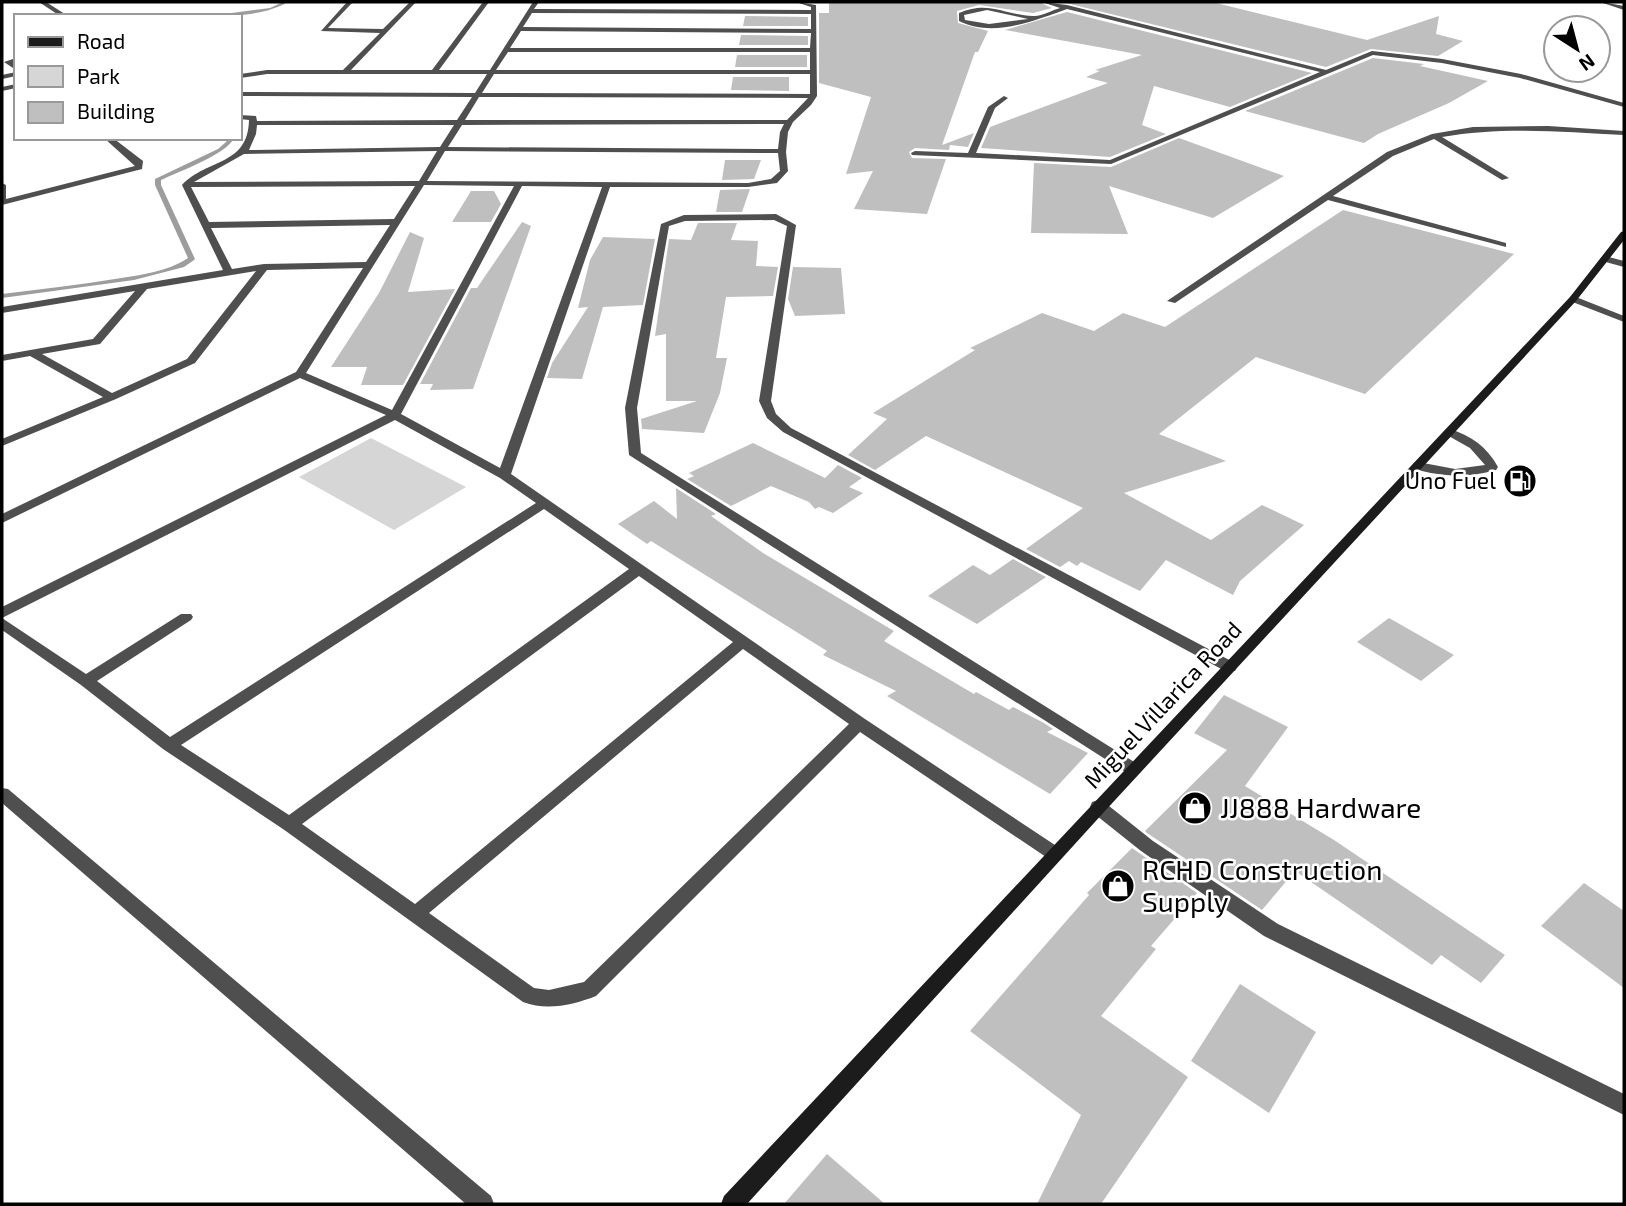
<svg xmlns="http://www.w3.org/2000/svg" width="1626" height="1206" viewBox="0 0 1626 1206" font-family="'Exo 2',sans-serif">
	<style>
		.green { fill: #d6d6d6 }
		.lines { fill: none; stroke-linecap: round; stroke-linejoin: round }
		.stream { fill: #9d9d9d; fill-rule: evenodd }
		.building { fill: #bfbfbf }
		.service { fill: #4f4f4f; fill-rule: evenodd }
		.minor { fill: #4f4f4f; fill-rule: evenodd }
		.tertiary { fill: #4f4f4f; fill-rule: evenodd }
		.secondary { fill: #1c1c1c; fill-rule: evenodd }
		.labels { text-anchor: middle; stroke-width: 5; stroke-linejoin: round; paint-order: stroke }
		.poi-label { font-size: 23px; fill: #000; stroke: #fff; text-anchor: end }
		.street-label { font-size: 23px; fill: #000; stroke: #fff }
		.near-poi-label { font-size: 28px; fill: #000; stroke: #fff; text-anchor: start }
	</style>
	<rect width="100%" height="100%" fill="#fff"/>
	<polygon class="green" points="371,438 466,487 394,530 299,477"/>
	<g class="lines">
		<g class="stream">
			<path d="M283,2h5c-22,13 -53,14 -79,14l61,-8z"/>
			<path d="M228,138h6c-7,16 -56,34 -73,42v5l34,74 -1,1 -10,7 -50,13 -132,18v-4c38,-5 76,-9 113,-15 25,-4 52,-7 73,-21l-33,-73v-6l63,-30 8,-7z"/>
		</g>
	</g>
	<g class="building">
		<polygon points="829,2 1039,2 1052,8 1033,13 979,5 957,11 958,23 988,31 978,52 975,52 942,145 974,133 968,147 950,145 949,150 915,148 909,152 912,158 946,159 927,214 854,209 873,171 846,174 871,97 819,83 819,13 829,13"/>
		<polygon points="1062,2 1212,2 1367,40 1439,16 1436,34 1463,41 1438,56 1371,49 1326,67"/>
		<polygon points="1067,12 1312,73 1230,107 1154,86 1142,125 1166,134 1110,157 981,148 990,127 1108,83 1086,77 1100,71 1095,70 1142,55 1005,30"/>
		<polygon points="745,16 808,17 808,26 743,26"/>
		<polygon points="741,35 808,36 808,45 739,45"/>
		<polygon points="737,55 807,55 807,67 735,67"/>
		<polygon points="1373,58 1424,64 1420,66 1488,81 1449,103 1378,134 1364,143 1245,111"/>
		<polygon points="733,77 789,77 789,91 731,90"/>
		<polygon points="1179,138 1284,176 1213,218 1109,186 1128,234 1031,233 1034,163 1111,167"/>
		<polygon points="725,160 761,160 754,179 722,180"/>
		<polygon points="750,189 742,212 716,212 720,190"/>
		<polygon points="471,191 494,191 501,204 491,222 452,222"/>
		<polygon points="1343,210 1514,254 1365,394 1256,357 1159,434 1226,461 1124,493 1211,540 1262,505 1304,525 1240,581 1233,595 1166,560 1140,591 1081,562 1077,566 1069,561 1060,567 1026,549 1083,508 926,436 875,470 848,455 887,419 873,413 975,350 970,348 1042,313 1094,331 1123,313 1165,327"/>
		<polygon points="522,222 531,226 473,389 430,390 433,384 420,384 471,288 477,288"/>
		<polygon points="698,223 737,223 731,240 758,241 756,266 778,267 773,296 726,297 716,358 727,358 720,393 704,433 642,429 641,419 697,401 666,401 666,334 655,336 669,239 691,240"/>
		<polygon points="410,232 424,238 408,292 455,289 403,385 361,385 367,367 331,367 379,293"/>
		<polygon points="603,237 655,239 643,305 603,307 582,379 547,378 552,363 588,307 578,308 590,260"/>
		<polygon points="793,267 841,268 845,314 795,316 788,299"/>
		<polygon points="753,443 825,478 838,465 862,478 849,487 863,493 833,513 819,507 815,509 809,502 771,486 731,506 687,479 694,476 689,473"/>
		<polygon points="676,488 716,514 711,516 763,553 894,631 884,641 974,694 976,692 1009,710 1013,707 1044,723 1053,729 1047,732 1088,753 1050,794 887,696 896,691 823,655 827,651 651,541 647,544 618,524 654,501 677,519"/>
		<polygon points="1013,559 1046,577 977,624 928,596 973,565 990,575"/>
		<polygon points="1389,618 1454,655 1421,681 1357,642"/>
		<polygon points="1224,695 1288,727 1245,786 1334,840 1505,955 1481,983 1441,955 1432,965 1295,871 1262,910 1147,833 1145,831 1227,750 1194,733"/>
		<polygon points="1132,848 1197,893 1151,946 1156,949 1101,1016 1188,1077 1101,1204 1037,1204 1081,1115 970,1031 1089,895 1087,893"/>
		<polygon points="1584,883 1624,911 1624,988 1541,926"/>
		<polygon points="1240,984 1316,1032 1269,1113 1191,1061"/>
		<polygon points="827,1154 885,1204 784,1204"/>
	</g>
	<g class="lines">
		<g class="service">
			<path d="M1042,2l25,3 259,65 46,-19 70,8 79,15 103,29v4l-104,-29 -78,-15 -69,-8 -262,109 -199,-9 -1,-2 4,-2 53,2 20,-46 16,-11 4,2 -13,10 -19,45 134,7 210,-88 -253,-63c-34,12 -74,29 -108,12v-8c30,-13 45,2 74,3 8,1 19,-6 27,-8zM987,10l41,9 -39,5 -24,-4 -1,-5z"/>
			<path d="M1548,126l76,5v4c-61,-3 -121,-9 -182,2l67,41 -7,2 -68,-41 -41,17 -60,40 173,47v4l-178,-47 -153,103 -8,-2 220,-149 45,-18 41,-7z"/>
			<polygon points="1605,256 1624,261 1624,267 1602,261 1600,259"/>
			<path d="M1449,429c22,6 38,18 49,38l-2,3c-29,8 -53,7 -82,-1l-2,-3 2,-3 4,-1 37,7 30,-4 -15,-17 -25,-14 -2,-2z"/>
			<polygon points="1098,800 1104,802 1153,841 1278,924 1624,1094 1624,1115 1264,936 1141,851 1092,812 1090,807 1092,802"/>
		</g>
		<g class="minor">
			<polygon points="39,2 46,2 68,16 60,16"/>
			<path d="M347,2h6l-25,26 55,1 27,-27h6l-65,68h81l51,-68h6l-50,68h51l43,-68h6l-5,7 277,1v-3l-15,-5 20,3 1,91 -6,9 -18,17 -5,10 -2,20 2,19 -11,12 -29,4h-138l-99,287 354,245 196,130 3,5 -3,5 -6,2 -6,-2 -189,-127 -264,264c-23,9 -49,15 -73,6l-240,-173 -120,-80 -82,-64 -79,-55v-12l84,56 95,-60h10l2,3 -2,3 -94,61 73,56 366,-234 -36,-25 -105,-58 -393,198v-11l384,-192 -86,-37 -298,145v-9l294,-142 67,-104 -96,2 -72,93 -79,36 -114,47v-7l101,-42 -73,-41 -28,5v-6l91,-16 42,-48 -133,22v-6l221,-37 -41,-85c26,-27 66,-19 67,-65l-9,-1v-4l16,1 1,5 200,-1 15,-23 -232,-1v-4l235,1 12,-19h-220l-27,4v-4l27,-4h76l37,-37 -59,-2zM532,13l279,1v15l-288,-2zM521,31l290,2 -1,15h-300zM508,52h302v18h-314zM494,74h316v20l-328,-1zM479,97l329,1 -21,22h-322zM784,124l-4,8 -2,17 -330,-2 14,-22zM257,125h197l-14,22 -191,3 7,-16zM437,151l-18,30 -225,1 50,-28zM445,151l333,2 2,18 -9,8 -23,4 -321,-2zM424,185l90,1 -122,224 -86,-37zM415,186l-21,33 -185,3 -18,-35zM522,186l80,1 -102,281 -99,-54zM390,225l-24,37 -102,2 -32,5 -21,-41zM256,271l-69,88 -75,34 -70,-39 58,-10 47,-55zM544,509l85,60 -340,246 -108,-70zM639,576l94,66 -318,262 -113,-80zM743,649l106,75 -265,258 -35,8 -15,-2 -105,-75z"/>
			<polygon points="1602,2 1624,6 1624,10 1603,3"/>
			<polygon points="16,58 16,62 13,63 16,65 16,70 4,62"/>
			<polygon points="16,72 16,76 2,79 2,75"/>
			<polygon points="16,84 16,88 2,91 2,87"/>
			<polygon points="104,138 113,138 143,161 142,169 2,205 2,183 6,185 6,199 135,166"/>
			<polygon points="776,214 796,225 771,401 776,414 791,428 1235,663 1237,667 1235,671 1225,671 783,432 767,418 759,401 787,226 774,220 685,221 669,226 637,408 641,453 1139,765 1141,769 1139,773 1133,775 1127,773 629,455 625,408 661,224 684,215"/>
			<polygon points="2,788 8,789 491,1196 494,1204 466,1204 2,803"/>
		</g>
		<polygon class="tertiary" points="1570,297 1576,297 1624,316 1624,322 1570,301"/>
		<polygon class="secondary" points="1624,231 1624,240 1576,301 1104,812 747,1204 721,1204 724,1196 1570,297 1621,232"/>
	</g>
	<defs>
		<symbol id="fuel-disc" viewBox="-11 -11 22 22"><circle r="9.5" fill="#000" stroke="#fff"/><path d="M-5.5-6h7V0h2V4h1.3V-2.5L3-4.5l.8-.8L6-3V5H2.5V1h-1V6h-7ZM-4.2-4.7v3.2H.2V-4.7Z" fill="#fff"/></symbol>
		<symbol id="shop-disc" viewBox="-11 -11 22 22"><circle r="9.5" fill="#000" stroke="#fff"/><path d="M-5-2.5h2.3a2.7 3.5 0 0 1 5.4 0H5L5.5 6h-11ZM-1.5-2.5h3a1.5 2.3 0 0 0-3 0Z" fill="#fff"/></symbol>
	</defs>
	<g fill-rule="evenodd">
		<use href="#fuel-disc" x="1501" y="462" width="38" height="38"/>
		<use href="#shop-disc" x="1176" y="789" width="38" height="38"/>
		<use href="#shop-disc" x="1099" y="867" width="38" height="38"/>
	</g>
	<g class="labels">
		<g class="poi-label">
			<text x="1496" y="489">Uno Fuel</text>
		</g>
		<g class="street-label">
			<text transform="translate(1163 705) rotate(-47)" y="8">Miguel Villarica Road</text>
		</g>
		<g class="near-poi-label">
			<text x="1220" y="818">JJ888 Hardware</text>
			<text x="1142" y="880">RCHD Construction<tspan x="1142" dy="32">Supply</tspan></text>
		</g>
	</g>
	<rect width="1626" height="1206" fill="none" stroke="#000000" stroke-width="7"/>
	<rect x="14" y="14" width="228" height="126" fill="#ffffff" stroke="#999999" stroke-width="2"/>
	<rect x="28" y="37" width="35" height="10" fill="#1c1c1c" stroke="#999999" stroke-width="2"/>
	<text x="77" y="49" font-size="21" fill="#000000">Road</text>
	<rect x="28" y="66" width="35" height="21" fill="#d6d6d6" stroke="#999999" stroke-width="2"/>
	<text x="77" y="84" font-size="21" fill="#000000">Park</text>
	<rect x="28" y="102" width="35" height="21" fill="#bfbfbf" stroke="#999999" stroke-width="2"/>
	<text x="77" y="119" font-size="21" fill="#000000">Building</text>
	<g transform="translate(1577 49) rotate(144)"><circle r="33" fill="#ffffff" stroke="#999999" stroke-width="2"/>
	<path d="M0-5L12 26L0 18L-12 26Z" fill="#000000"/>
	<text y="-10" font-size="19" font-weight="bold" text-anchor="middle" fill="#000000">N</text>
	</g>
</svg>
